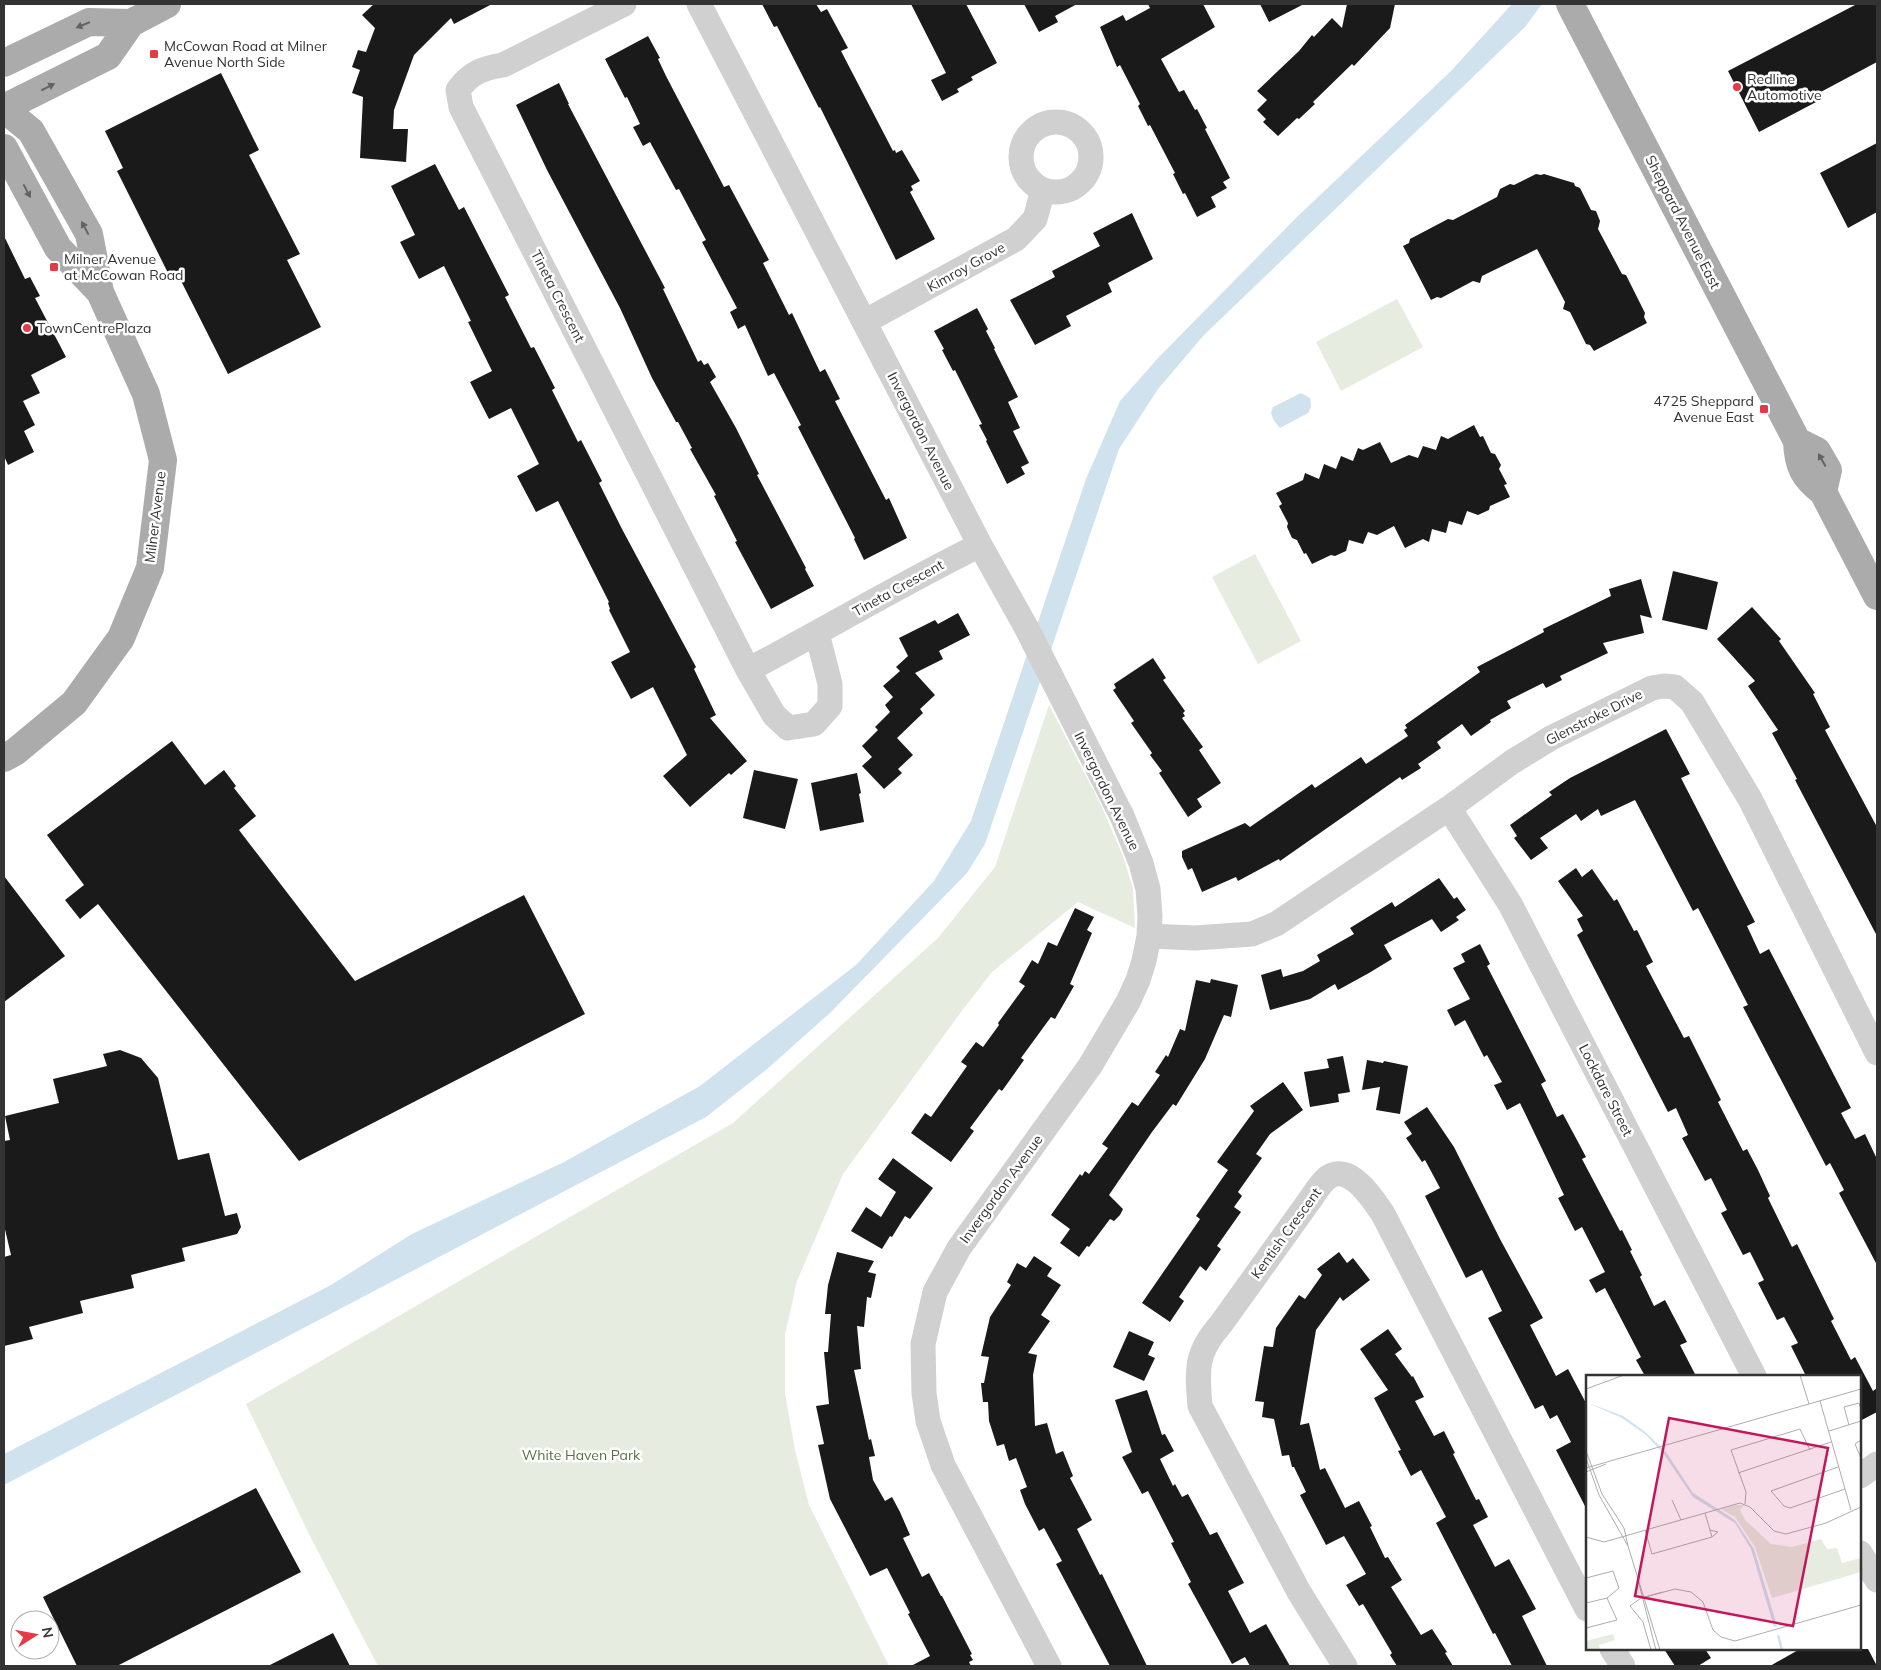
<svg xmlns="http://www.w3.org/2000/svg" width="1881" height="1670" font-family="Mulish,sans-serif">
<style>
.green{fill:#e6ecdf}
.water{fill:#cfe2ee}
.building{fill:#1a1a1a}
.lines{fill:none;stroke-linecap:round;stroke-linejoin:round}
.minor{stroke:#d0d0d0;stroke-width:25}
.major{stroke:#ababab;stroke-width:28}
.oneway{fill:#636363}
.poi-dot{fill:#e63946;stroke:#fff;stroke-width:2}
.labels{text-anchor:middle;stroke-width:5;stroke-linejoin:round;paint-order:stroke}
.poi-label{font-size:14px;fill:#333;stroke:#fff;text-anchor:start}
.street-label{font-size:14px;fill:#333;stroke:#fff}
.park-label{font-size:14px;fill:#56703f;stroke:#fff}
.inset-river{fill:none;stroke:#cfe2ee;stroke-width:2.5}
.inset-road{fill:none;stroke:#adadad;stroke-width:1}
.view{fill:#c2185b;fill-opacity:0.15;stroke:#c2185b;stroke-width:2.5}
.inset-edge{fill:none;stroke:#333;stroke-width:2.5}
</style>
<rect width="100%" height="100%" fill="#fff"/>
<path class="green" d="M1397,299L1423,347L1341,391L1316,342Z
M1255,554L1301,641L1258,664L1212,577Z
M1049,705L1100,803L1123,856L1133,889L1135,928L1078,902L992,972L961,1012L843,1174L797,1281L785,1335V1393L795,1450L809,1505L889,1666H378L312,1540L246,1404L733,1123L938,938L995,867Z"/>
<path class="water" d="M1512,4H1542L1525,27L1204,335L1158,389L1119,449L985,844L967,873L830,1013L766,1070L706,1117L4,1485V1454L331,1285L412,1234L564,1162L700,1086L856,965L934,881L971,821L1086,479L1120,401L1159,357L1297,217L1451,71Z
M1301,393L1310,398L1311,407L1308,413L1280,428L1274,421L1271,413L1273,407Z"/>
<path class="building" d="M374,4H492L454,24L451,18L414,55L394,110L393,129H408L406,162L360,158L363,97L352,93L360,70L352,67L358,50L366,52L375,28L362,15Z
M762,4H816L821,12L827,9L848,48L841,51L893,151L895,150L896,153L902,150L920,181L911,186L913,190L910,192L935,239L896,260L820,107L819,108L777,26L774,27Z
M911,4H966L997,63L971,77L973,80L957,89L959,92L942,101L931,80L946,73Z
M1024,4H1077L1055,16L1058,22L1039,32Z
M1148,4H1203L1215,27L1161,59L1179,92L1184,90L1195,110L1197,109L1207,128L1205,129L1230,178L1223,182L1227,188L1211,197L1216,207L1197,217L1185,193L1183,194L1173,174L1175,173L1150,125L1148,126L1138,106L1140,104L1120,65L1117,67L1100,27L1123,15L1126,21L1150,8Z
M1260,4H1304L1269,22Z
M1347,4H1395L1390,28L1354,66L1352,64L1313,102L1315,104L1299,119L1297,118L1278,136L1263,122L1266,119L1257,110L1267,100L1257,91L1299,51L1312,35L1314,37L1332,18L1342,28Z
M1857,4H1877V62L1817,94L1820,100L1759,132L1728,71Z
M648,36L660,58L658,59L666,76L724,187L729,185L760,243L769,260L763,263L789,315L792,313L820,372L825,369L840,399L835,401L886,500L889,498L907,538L864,560L854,539L855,538L798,427L801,425L774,373L768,376L745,325L738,329L730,312L737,308L702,242L706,240L679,189L676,190L650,142L643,146L633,127L640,124L627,97L625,98L605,59Z
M221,73L259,150L249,155L300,254L287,260L321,327L228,374L177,273L170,277L117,171L123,168L105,131Z
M559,83L569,104H568L665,288L663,289L698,362L701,360L704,365L708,363L716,377L710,382L736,428L759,474L757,475L806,568L805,569L814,586L771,609L735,542L737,541L714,496L716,495L690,449L692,448L678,422H676L652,378L620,308L547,170L516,105Z
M1877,143V212L1848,228L1820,173Z
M435,164L459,210L464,207L509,295L505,297L531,348L534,347L555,388L552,390L578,442L581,440L602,481L599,483L622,529L696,667L694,669L716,715L710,718L747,761L731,775L729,773L690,807L663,776L687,755L653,687L631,699L611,662L630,652L609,610L610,609L608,603L609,602L558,501L536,512L517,476L539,464L511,408L489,419L470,382L492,371L468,322L471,321L444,266L419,279L400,242L415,235L391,186Z
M1536,174L1541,175L1544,174L1574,183L1575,186L1580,188L1591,210L1596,211L1600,221L1598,229L1622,274L1626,275L1645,313L1644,317L1647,323L1594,351L1590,345L1586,344L1570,312L1563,309L1565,302L1537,249L1482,276L1480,283L1473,281L1441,298L1437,297L1431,300L1403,246L1409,243L1410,239L1448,219L1453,220L1497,197L1500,189L1510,184L1514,185Z
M1132,213L1153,259L1108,283L1112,292L1066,316L1071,326L1035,345L1010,300L1055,277L1052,271L1100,246L1093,233Z
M4,236L25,279L30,277L40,296L35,298L66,357L31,375L40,393L23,401L35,425L24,431L34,452L8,465L4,456Z
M977,308L988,329L986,331L995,348L994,349L1018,397L1008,402L1020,428L1013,431L1029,463L1021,467L1025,474L1007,484L986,441L987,440L979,425L982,424L955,370L953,371L942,350L944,349L934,331Z
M1474,425L1480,437L1483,436L1491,453L1495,454L1501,465L1499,469L1507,484L1504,485L1510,497L1490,506L1489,510L1478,515L1467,511L1462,525L1449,521L1446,533L1432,529L1429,542L1423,539L1405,548L1394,526L1377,535L1368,532L1363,544L1349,540L1346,551L1335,556L1331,555L1312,564L1306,553L1304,554L1297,540L1292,538L1287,527L1288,523L1279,506L1282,504L1276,493L1303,480L1305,473L1319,479L1324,464L1336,469L1341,456L1353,461L1358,448L1363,450L1380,442L1391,463L1409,455L1418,458L1423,446L1436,450L1441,436L1448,439Z
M1673,571L1718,582L1707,630L1662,620Z
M1641,579L1652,618L1640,615L1644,633L1603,643L1608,653L1560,676L1562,680L1546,688L1543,683L1507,701L1511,708L1490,720L1491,722L1471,736L1462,724L1437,742L1441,748L1418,764L1421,768L1402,780L1400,777L1280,861L1279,859L1238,881L1236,877L1202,892L1192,868L1188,870L1182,857V851L1245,823L1250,827L1312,784L1315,788L1361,757L1366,764L1408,736L1404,730L1407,728L1405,725L1480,672L1477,667L1544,632L1543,629L1611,596L1609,589Z
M1752,607L1781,639L1779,641L1815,693L1813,694L1830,727L1825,730L1877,827V936L1795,780L1797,779L1772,733L1778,730L1748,686L1755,681L1717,639Z
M958,613L970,635L939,651L943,659L915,673L935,695L920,709L923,713L897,738L913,755L898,769L902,773L884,789L862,766L872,757L862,746L878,730L875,727L890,712L885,705L893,697L883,686L900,671L896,667L908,656L899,638L935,620L938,624Z
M1153,658L1166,678L1163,680L1185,711L1183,713L1185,716L1182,718L1203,747L1199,750L1221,783L1197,799L1202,807L1188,817L1159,773L1162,771L1150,755L1152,753L1131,723L1134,721L1113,690L1116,688L1114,684Z
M1666,729L1690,774L1681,778L1755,922L1747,926L1760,954L1769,949L1851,1108L1841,1113L1855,1139L1865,1134L1877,1159V1265L1839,1193L1844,1190L1830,1163L1826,1166L1743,1007L1748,1005L1711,933L1698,908L1693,911L1635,800L1601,816L1598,809L1581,821L1576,814L1540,838L1548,848L1531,860L1514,838L1517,836L1510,825L1552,795L1549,792L1570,778Z
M172,741L205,785L224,770L236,786L234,788L256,816L239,830L355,981L524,895L585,1014L299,1161L98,904L80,919L65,900L84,885L47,835Z
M754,770L798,779L785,829L743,818Z
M857,773L861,793L859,794L864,822L820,831L811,783Z
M1576,868L1582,877L1592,869L1614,901L1617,899L1634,931L1637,930L1653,962L1646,966L1684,1038L1689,1036L1721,1100L1718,1102L1743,1151L1747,1149L1758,1170L1770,1196L1768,1198L1792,1247L1797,1244L1834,1319L1831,1321L1851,1360L1855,1357L1873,1391L1877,1388V1412L1860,1421V1376H1806L1791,1346L1798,1343L1784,1317L1777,1320L1758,1283L1764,1280L1750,1252L1743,1255L1721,1213L1727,1210L1711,1178L1705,1181L1682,1138L1688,1135L1676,1108L1668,1112L1577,935L1583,931L1577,919L1583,916L1558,881Z
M4,876L65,956L4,1002Z
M1439,878L1454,899L1457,897L1466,910L1456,917L1459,920L1441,932L1432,919L1384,945L1392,959L1369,973L1338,990L1335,984L1310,999L1270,1010L1261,975L1281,969L1283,977L1303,971L1320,961L1317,955L1354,934L1350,928L1392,902L1395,907Z
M1075,908L1094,917L1087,930L1092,933L1070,984L1074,986L1055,1019L1051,1017L1021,1058L1024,1060L1002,1091L999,1089L970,1128L974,1131L951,1162L911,1133L925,1113L931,1117L967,1066L961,1062L976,1042L983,1047L999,1025L998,1023L1025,986L1019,982L1032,960L1038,964L1048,942L1057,946Z
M1480,944L1490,964L1487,966L1546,1081L1541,1084L1557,1117L1563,1114L1577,1140L1586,1157L1582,1159L1620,1231L1622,1230L1632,1250L1630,1251L1642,1275L1640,1277L1654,1306L1665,1300L1687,1342L1680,1345L1696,1376H1645L1636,1360L1641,1357L1605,1288L1596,1293L1589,1280L1605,1272L1582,1227L1575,1231L1558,1198L1564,1195L1520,1103L1507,1110L1494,1085L1502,1082L1487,1055L1484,1057L1465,1020L1455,1026L1447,1010L1470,999L1453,968L1465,962L1461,954Z
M1211,979L1238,985L1231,1017L1224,1015L1205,1059L1176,1106L1173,1104L1152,1132L1109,1195L1123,1209L1120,1215L1114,1221L1110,1219L1089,1247L1087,1246L1079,1257L1060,1243L1070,1229L1051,1215L1080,1174L1082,1176L1085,1171L1089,1174L1108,1148L1102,1144L1132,1102L1138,1106L1160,1075L1155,1072L1166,1055L1168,1057L1180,1029L1185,1031L1196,980L1210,983Z
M120,1050L141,1058L158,1078L178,1160L209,1153L225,1216L237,1213L241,1227L237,1234L182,1248L185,1261L131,1275L134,1288L80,1301L83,1313L29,1327L33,1339L4,1346V1257L11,1255L4,1225V1141L10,1140L5,1116L59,1103L53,1079L107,1066L103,1054Z
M1343,1056L1350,1092L1338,1094L1339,1102L1310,1107L1304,1072L1329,1068L1327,1059Z
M1367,1060L1383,1063L1384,1061L1408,1066L1400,1114L1376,1110L1380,1087L1362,1090Z
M1283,1082L1303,1110L1270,1134L1256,1154L1262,1158L1238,1192L1242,1196L1234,1207L1241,1212L1217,1246L1221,1249L1206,1271L1200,1266L1179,1297L1184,1301L1170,1322L1142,1303L1200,1219L1196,1216L1228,1170L1217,1162L1254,1111L1250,1106Z
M1427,1107L1454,1147L1500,1239L1543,1318L1530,1325L1556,1376L1568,1369L1587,1405V1510L1556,1450L1571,1442L1557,1415L1550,1419L1543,1405L1535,1409L1488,1318L1502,1311L1482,1270L1466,1278L1425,1196L1440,1188L1425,1160L1422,1162L1406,1138L1412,1134L1404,1122Z
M893,1158L933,1188L910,1219L905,1216L892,1237L890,1236L882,1249L851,1231L866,1207L881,1217L896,1192L878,1179Z
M837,1252L874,1261L868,1272L876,1274L871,1298L867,1297L864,1327L857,1326L861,1369L854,1370L869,1440L871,1439L875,1456L869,1457L873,1480L885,1501L892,1497L900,1512L910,1535L903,1538L922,1577L929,1573L941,1596H942L972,1654L970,1655L973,1660L969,1662L971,1666H911L930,1656L908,1614L910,1613L887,1568L870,1576L830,1499L818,1445L824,1444L816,1406L829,1404L824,1352H828L831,1314H825L828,1285Z
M1339,1252L1347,1263L1353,1258L1370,1280L1343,1301L1340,1297L1316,1330L1300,1425L1309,1423L1320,1470L1325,1468L1345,1508L1359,1501L1372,1526L1370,1527L1385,1558L1388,1557L1402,1580L1391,1587L1421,1635L1432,1629L1447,1652L1445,1653L1453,1666H1397L1390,1655L1392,1653L1363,1604L1359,1606L1346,1585L1366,1574L1344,1536L1326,1545L1300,1495L1306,1492L1294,1467H1292L1289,1455L1282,1456L1274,1419L1262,1417L1264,1402L1255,1401L1264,1346L1273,1347L1276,1328L1299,1295L1305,1299L1322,1275L1317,1269Z
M1034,1256L1052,1268L1047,1276L1061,1285L1041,1315L1050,1321L1028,1353L1037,1355L1033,1375L1035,1426L1047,1423L1056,1454L1063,1451L1073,1476L1070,1478L1092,1520L1077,1529L1100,1575L1102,1574L1147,1666H1110L1056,1564L1062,1561L1044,1528L1039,1531L1025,1504L1020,1490L1027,1487L1016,1458L1009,1461L1004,1444L997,1446L989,1421L988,1402H983L981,1383H984L989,1357L981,1356L990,1317L1011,1285L1007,1282L1017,1263L1026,1268Z
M1388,1329L1402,1349L1395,1354L1412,1377L1413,1376L1424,1397L1415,1401L1434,1436L1444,1431L1455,1453L1453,1454L1476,1500L1479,1499L1488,1517L1473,1525L1495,1567L1509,1559L1536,1609L1522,1616L1547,1666H1512L1495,1633L1493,1634L1436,1523L1446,1517L1421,1470L1411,1476L1398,1451L1401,1450L1374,1398L1388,1390L1360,1349Z
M1129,1331L1154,1342L1148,1355L1155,1358L1144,1381L1113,1367Z
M1147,1390L1162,1435L1165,1434L1174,1451L1160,1459L1173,1486L1175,1484L1182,1497L1188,1494L1210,1535L1217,1532L1244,1583L1228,1591L1250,1633L1266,1624L1290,1666H1250L1245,1657L1232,1664L1188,1584L1191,1582L1171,1543L1174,1542L1148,1491L1142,1494L1122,1457L1132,1452L1115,1400Z
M256,1488L301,1572L117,1666H77L43,1597Z
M333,1633L350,1666H268Z
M1664,1649H1705L1711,1658L1698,1666H1675Z
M1800,1649H1868L1877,1666H1770Z"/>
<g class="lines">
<path class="minor" d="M624,4L503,65C483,68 470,73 458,90L461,107L748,670C826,629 901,584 980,545
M699,4L980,545L1026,627L1122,816L1141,863L1148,889L1150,916L1149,936L1144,961L1138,980L1128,1002L1090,1066L959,1248L935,1292L923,1344L924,1393L928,1421L943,1465L1049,1666
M1021 157a35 35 0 1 1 70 0a35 35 0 1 1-70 0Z
M864,322L1016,239L1035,219L1043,190
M748,670L774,715L788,728L814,724L830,706V684L817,633
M1449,808L1510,904L1754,1376
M1149,936L1195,938L1252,934L1276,924L1449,808L1512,762L1551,738L1652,688L1664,686L1675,687L1692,702L1750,799L1877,1053
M1860,1476L1877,1464
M1860,1553L1877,1580
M1612,1649L1623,1666
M1345,1666L1299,1592L1200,1406C1197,1370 1195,1353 1221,1324L1312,1197C1316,1191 1321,1183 1327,1178C1349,1161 1373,1199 1383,1214L1587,1609"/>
<path class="major" d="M1570,4L1797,441C1798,466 1803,477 1823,492L1877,596
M4,63L89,22L131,23
M4,108L108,56L131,23L167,4
M4,109L31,131L89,234L100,292L146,394L163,460L150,568L121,638L74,703L15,752L4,758
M4,148L58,248L100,292
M1797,441L1817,451L1828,470L1823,492"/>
</g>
<defs><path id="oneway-solid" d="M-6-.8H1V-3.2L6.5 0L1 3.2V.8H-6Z" transform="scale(1.25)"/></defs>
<g class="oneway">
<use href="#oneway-solid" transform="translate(83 25) rotate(158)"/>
<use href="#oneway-solid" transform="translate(48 87) rotate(-27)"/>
<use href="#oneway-solid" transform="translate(27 191) rotate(62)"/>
<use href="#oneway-solid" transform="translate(85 228) rotate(-118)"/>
<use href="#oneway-solid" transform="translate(1822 460) rotate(-119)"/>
</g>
<g class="poi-dot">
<rect x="149" y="49" width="10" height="10" rx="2.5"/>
<circle cx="1737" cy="87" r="5"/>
<rect x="49" y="262" width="10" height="10" rx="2.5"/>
<circle cx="27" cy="328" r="5"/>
<rect x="1759" y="404" width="10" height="10" rx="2.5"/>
</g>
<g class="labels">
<g class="poi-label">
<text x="164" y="51">McCowan Road at Milner<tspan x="164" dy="16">Avenue North Side</tspan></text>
<text x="1747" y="84">Redline<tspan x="1747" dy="16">Automotive</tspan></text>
<text x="64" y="264">Milner Avenue<tspan x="64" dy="16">at McCowan Road</tspan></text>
<text x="37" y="333">TownCentrePlaza</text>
<text x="1754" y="406" text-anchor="end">4725 Sheppard<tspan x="1754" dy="16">Avenue East</tspan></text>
</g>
<g class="street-label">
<text transform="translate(1683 222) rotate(63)" y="5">Sheppard Avenue East</text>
<text transform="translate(966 267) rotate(-29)" y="5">Kimroy Grove</text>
<text transform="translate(558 296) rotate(63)" y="5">Tineta Crescent</text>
<text transform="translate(921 431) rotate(63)" y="5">Invergordon Avenue</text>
<text transform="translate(155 517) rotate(-83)" y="5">Milner Avenue</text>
<text transform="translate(898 588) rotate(-29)" y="5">Tineta Crescent</text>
<text transform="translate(1594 717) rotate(-27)" y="5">Glenstroke Drive</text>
<text transform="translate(1107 791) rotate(64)" y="5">Invergordon Avenue</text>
<text transform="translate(1606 1090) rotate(63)" y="5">Lockdare Street</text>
<text transform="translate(1001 1189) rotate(-54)" y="5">Invergordon Avenue</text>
<text transform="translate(1286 1233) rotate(-54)" y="5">Kentish Crescent</text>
</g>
<g class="park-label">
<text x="581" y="1460">White Haven Park</text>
</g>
</g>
<g transform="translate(1586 1375)">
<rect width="275" height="275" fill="#fff"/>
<path d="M151,130H158L154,135L159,145L185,169L206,172L235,164L241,174L251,173L256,188L275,183V197L186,223L169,172L149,142L135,134ZM27,259L29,265L13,270L14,275H0V266Z" fill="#e6ecdf"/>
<path d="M0,27L37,41L58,56L80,77L107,118L149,145L168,174L191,251L188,252L165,174L149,148L107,122L77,78L60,60L36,43Z" fill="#cfe2ee"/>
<path class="inset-river" d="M192,260L196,275"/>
<path class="inset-road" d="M214,0L223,29M0,14L38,0M234,26L265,135M263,50L258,32L273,28L275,34M243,56L275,46M275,65L269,69L275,83M0,76L16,119L38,153L42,171M0,83L13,120L42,171L74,275M252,92L185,116L198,131L204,133L259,114M0,93L275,14M0,97L20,89M152,98L245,67M86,125L95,145M159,129L160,117L145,75L214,54L224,75M59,155L66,179L126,162L119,138M124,155L132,157L126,162M0,162L18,167L154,128L164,132L188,156L200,159L240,148L275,132M0,203L27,196L33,213L21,223L0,228M53,209L70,275M59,222L89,214L105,217L117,227L127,255L135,262L149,266L275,230M59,222L77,217M55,223L44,231L57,247L65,275M0,253L31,245L21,223"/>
<path class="view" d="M83,43L242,73L207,251L49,221Z"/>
<rect width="275" height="275" class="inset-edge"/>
</g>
<rect width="1881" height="1670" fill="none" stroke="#333333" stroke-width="10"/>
<g transform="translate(35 1635) rotate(79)"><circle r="24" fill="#ffffff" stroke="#adadad"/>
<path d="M0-4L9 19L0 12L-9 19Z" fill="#e63946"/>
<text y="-8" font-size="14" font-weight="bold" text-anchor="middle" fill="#333333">N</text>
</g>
</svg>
